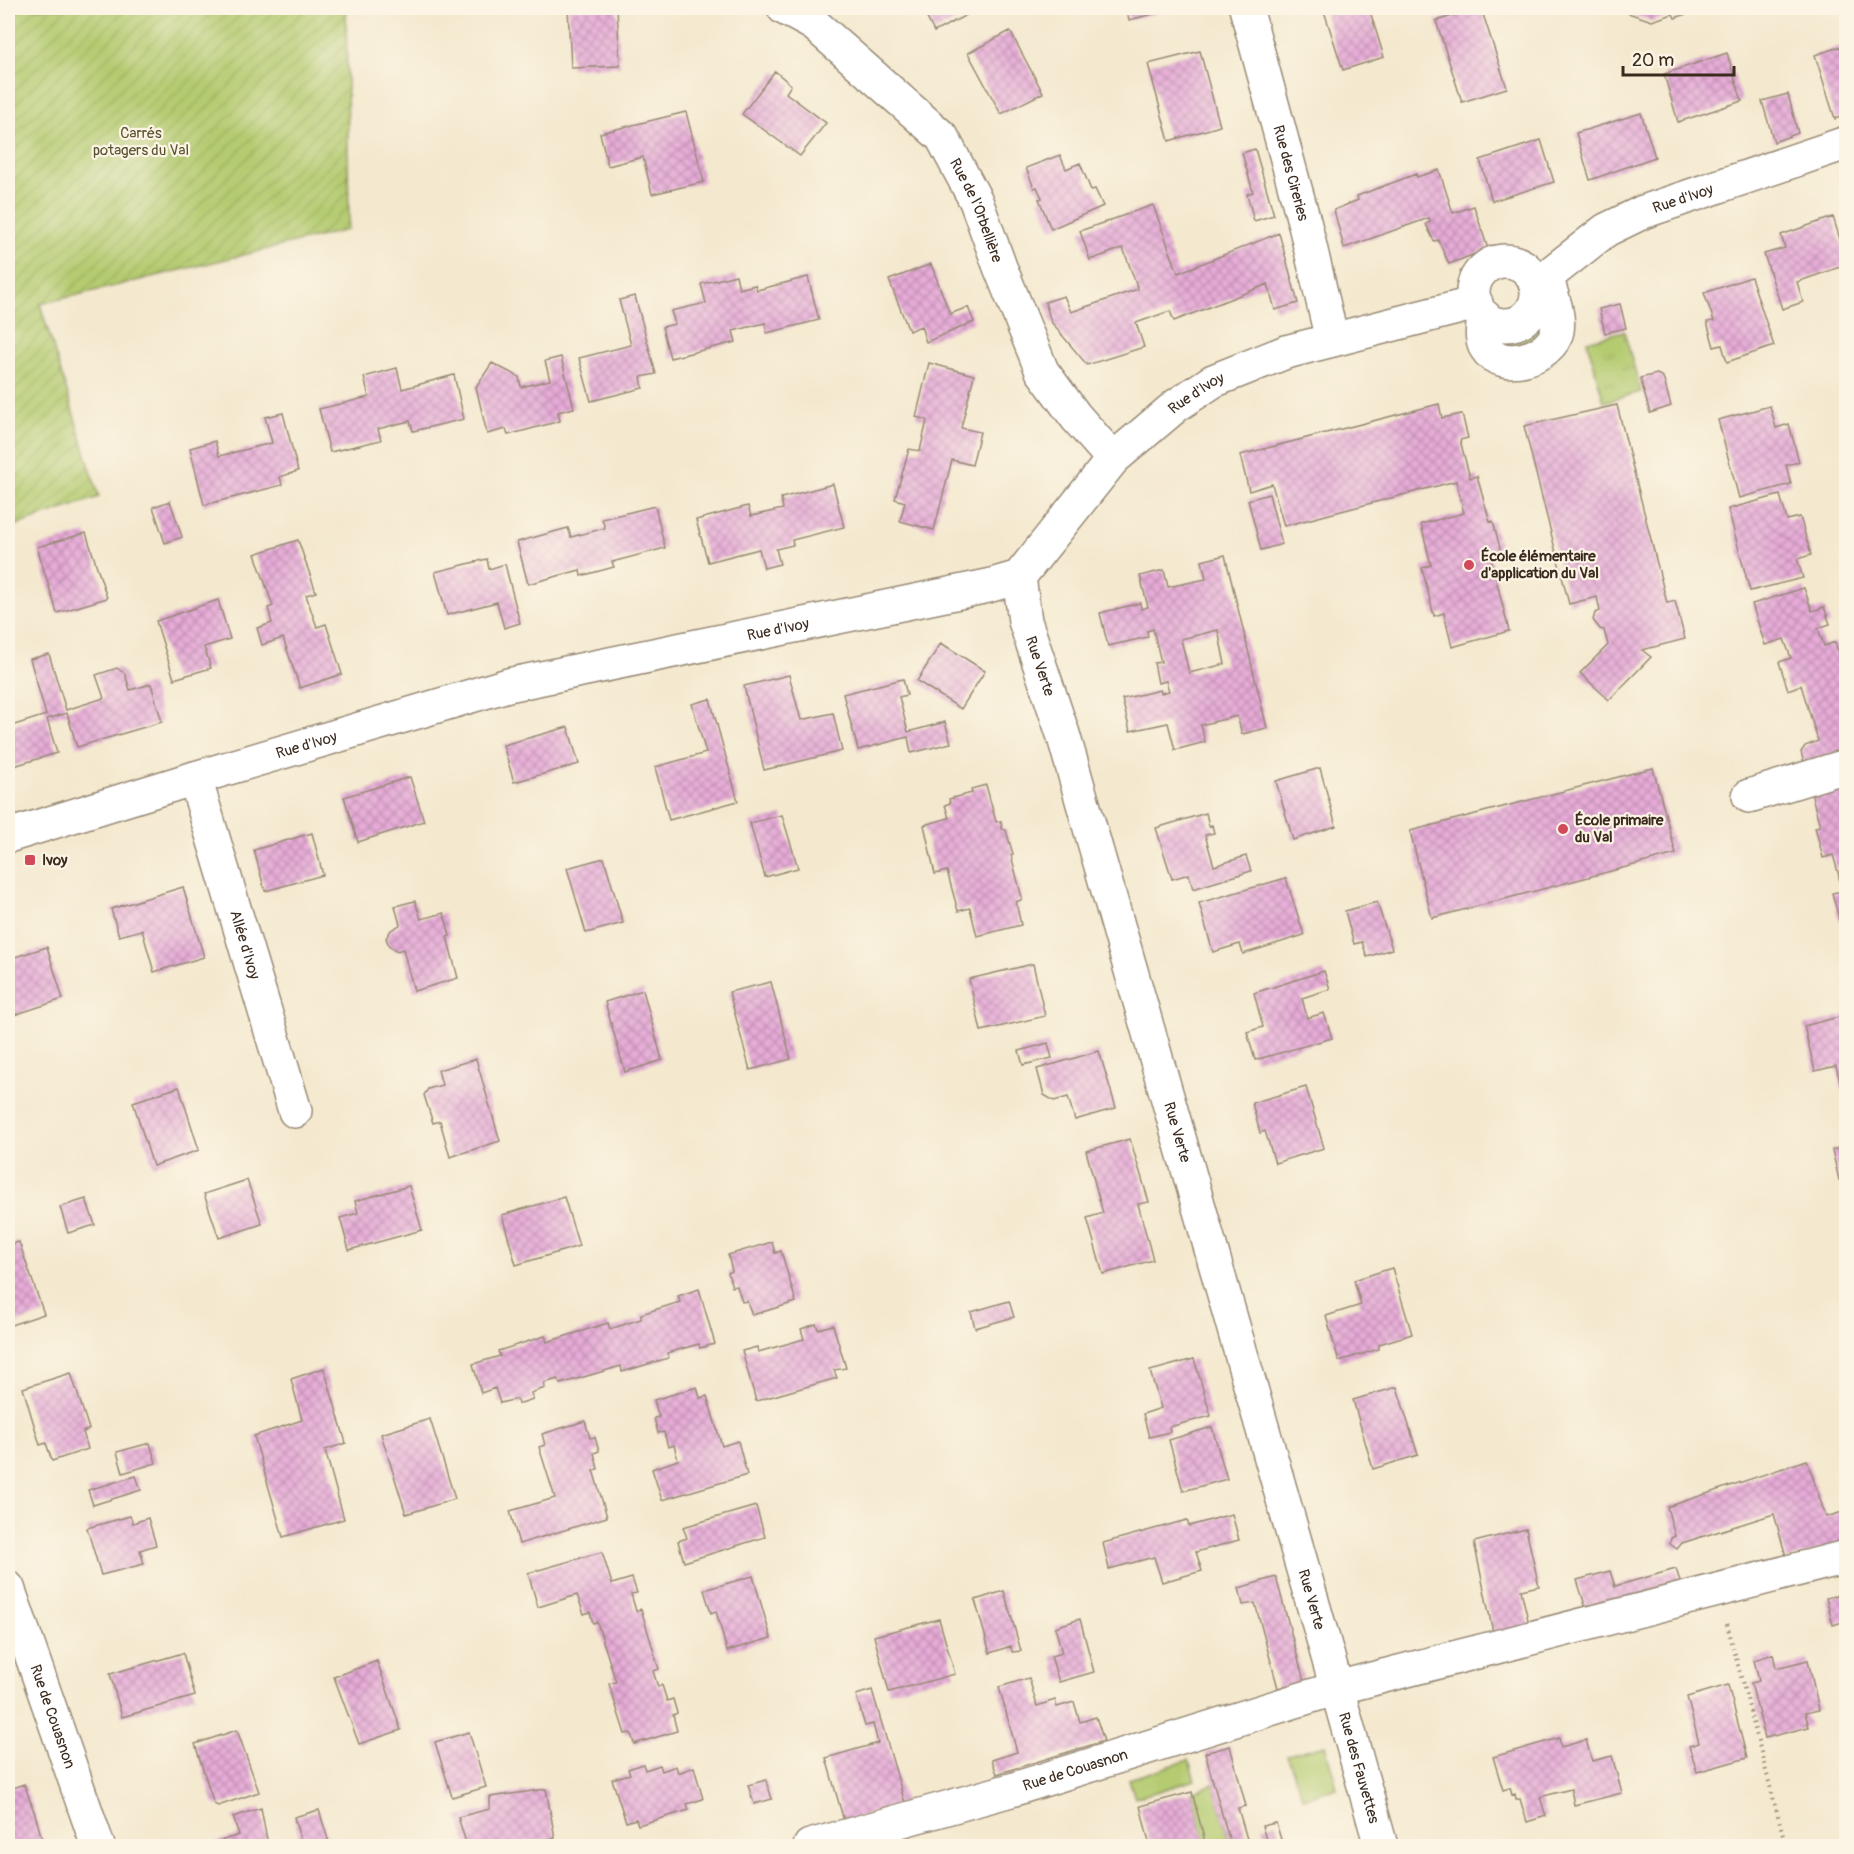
<svg xmlns="http://www.w3.org/2000/svg" width="1854" height="1854" font-family="Pangolin,sans-serif">
<style>
.grass{fill:#b4cb70;stroke:#787a47;stroke-width:1.5}
.park{fill:url(#park-tufts);stroke:#787a47;stroke-width:1.5}
.garden{fill:url(#garden-furrows);stroke:#787a47;stroke-width:1.5}
.building{fill:url(#building-cross-hatch);fill-rule:evenodd}
.lines{fill:none;stroke-linecap:round;stroke-linejoin:round}
.minor-casing{stroke:#988a76;stroke-width:36}
.path{stroke:#988a76;stroke-width:4;stroke-dasharray:1.5 4.5;stroke-linecap:butt}
.minor{stroke:#fff;stroke-width:33}
.poi-dot{fill:#d1495b;stroke:#fcf5e5;stroke-width:2}
.labels{text-anchor:middle;stroke-width:4.5;stroke-linejoin:round;paint-order:stroke}
.park-label{font-size:15px;fill:#595232;stroke:#fcf5e5}
.street-label{font-size:15px;fill:#3b2a1e;stroke:#fcf5e5}
.poi-label{font-size:15px;font-weight:bold;fill:#3b2a1e;stroke:#fcf5e5;text-anchor:start}
</style>
<defs>
<pattern id="park-tufts" width="24" height="20" patternUnits="userSpaceOnUse" patternTransform="scale(1.5)"><rect width="24" height="20" fill="#b4cb70"/><path d="M3 7l-1-3M5 7V3M7 7l1-3M15 17l-1-3M17 17v-4M19 17l1-3" fill="none" stroke="#9cae61"/></pattern>
<pattern id="garden-furrows" width="10" height="10" patternUnits="userSpaceOnUse" patternTransform="scale(1.5)"><rect width="10" height="10" fill="#b4cb70"/><path d="M-1 1l2-2M0 10L10 0M9 11l2-2" fill="none" stroke="#9cae61"/></pattern>
<pattern id="building-cross-hatch" width="8" height="8" patternUnits="userSpaceOnUse" patternTransform="scale(1.5)"><rect width="8" height="8" fill="#e7acd8"/><path d="M0 0l8 8M0 8l8-8" fill="none" stroke="#bc8caf"/></pattern>
</defs>
<rect width="100%" height="100%" fill="#fcf5e5"/>
<filter id="ink" filterUnits="userSpaceOnUse"><feTurbulence type="fractalNoise" baseFrequency=".0167" numOctaves="2"/><feDisplacementMap in="SourceGraphic" scale="12" xChannelSelector="R" yChannelSelector="G"/><feConvolveMatrix kernelMatrix="1 2 1 2 8 2 1 2 1" color-interpolation-filters="sRGB"/></filter>
<filter id="wash" filterUnits="userSpaceOnUse"><feTurbulence type="fractalNoise" baseFrequency=".008" numOctaves="4" result="noise"/><feDisplacementMap in="SourceGraphic" scale="24" xChannelSelector="R" yChannelSelector="G"/><feGaussianBlur stdDeviation="1.35" result="paint"/><feColorMatrix in="noise" values="0 0 0 0 0 0 0 0 0 0 0 0 0 0 0 0 0 1.4 0 .05"/><feComposite in="paint" operator="in"/></filter>
<g filter="url(#wash)">
<rect width="100%" height="100%" fill="#f4e9cf"/>
<path class="grass" d="M1325,1745L1337,1788L1303,1798L1287,1755Z
M1189,1760L1195,1780L1135,1798L1129,1779Z
M1214,1784L1231,1846H1206L1192,1792Z"/>
<path class="park" d="M1624,331L1641,392L1604,402L1587,341Z"/>
<path class="garden" d="M8,8H346L349,219L347,230L40,304L99,497L8,528Z
M1545,316L1546,331L1514,351L1491,334C1511,332 1527,326 1545,316Z"/>
<g id="blocks">
<path class="building" d="M568,8H617L620,66L571,68Z
M922,8H975L976,10L934,32Z
M1126,8H1177L1129,20Z
M1323,8H1369L1384,57L1343,70Z
M1477,8H1481L1507,88L1462,102L1436,21Z
M1629,8H1704L1675,18L1673,14L1652,21L1628,13Z
M1010,31L1043,93L1001,114L968,53Z
M1842,46L1846,62V115L1835,119L1815,55Z
M1200,51L1220,126L1169,141L1148,64Z
M1727,53L1742,101L1678,122L1664,74Z
M775,71L791,85L786,93L826,123L800,156L742,114Z
M1788,94L1798,133L1774,142L1762,101Z
M686,112L704,182L652,194L643,157L608,166L600,133Z
M1641,113L1655,157L1590,180L1576,133Z
M1541,140L1554,182L1492,201L1480,160Z
M1255,149L1274,215L1254,221L1247,194L1253,192L1242,153Z
M1060,155L1066,169L1080,163L1091,190L1095,189L1103,206L1051,229L1039,199L1042,198L1037,187L1034,188L1026,168Z
M1439,170L1453,213L1474,206L1488,249L1449,264L1438,240L1434,241L1426,224L1430,222L1429,218L1344,248L1334,210L1358,200L1357,196L1416,174L1417,177Z
M1153,205L1178,273L1279,233L1298,303L1275,310L1268,284L1174,321L1170,311L1136,323L1144,347L1087,365L1051,322L1045,302L1064,296L1071,312L1138,289L1123,248L1090,260L1080,231Z
M1833,217L1846,258V265L1797,282L1803,302L1782,309L1764,254L1785,248L1781,235Z
M931,264L950,314L968,307L974,322L926,342L921,326L909,331L889,280Z
M736,275L739,289L755,285L757,290L808,277L819,320L767,333L765,323L733,331L736,342L670,358L662,327L675,324L671,311L706,303L701,284Z
M1751,277L1774,346L1727,362L1722,345L1714,347L1707,322L1714,321L1704,293Z
M635,296L656,374L641,377L643,388L591,401L579,358L631,345L619,300Z
M1620,304L1626,328L1605,333L1599,309Z
M561,357L574,408L558,412L560,421L508,435L506,429L487,434L476,387L492,363L519,377L521,387L550,380L545,361Z
M929,363L974,375L961,428L980,432L972,465L952,460L934,530L900,521L905,502L895,499L909,449L920,451L927,420L916,417Z
M397,368L402,389L454,375L464,419L413,431L410,421L393,425L378,429L381,440L330,452L319,409L369,397L364,377Z
M1657,374L1663,377L1671,406L1650,413L1640,378Z
M1439,404L1442,418L1462,414L1468,438L1460,440L1470,478L1477,476L1490,522L1493,521L1501,552L1490,555L1509,631L1452,647L1444,613L1434,616L1422,568L1431,565L1421,524L1464,513L1456,481L1284,526L1272,484L1249,491L1240,455Z
M1617,405L1667,603L1675,601L1685,639L1642,650L1651,657L1609,700L1580,673L1608,645L1604,630L1600,629L1593,620L1595,613L1600,611L1597,597L1569,604L1524,426Z
M1770,406L1776,428L1789,424L1799,462L1786,465L1791,484L1739,498L1718,420Z
M283,413L298,471L280,477L282,485L204,505L190,448L215,441L219,456L272,443L265,417Z
M833,484L844,527L792,540L793,545L776,549L780,564L764,568L759,549L708,562L696,520L748,506L751,516L783,509L781,498Z
M1269,494L1282,544L1261,550L1248,500Z
M1780,495L1787,520L1800,517L1811,555L1797,559L1803,578L1750,591L1728,509Z
M170,501L182,537L165,543L153,507Z
M655,506L665,548L612,562L614,567L581,576L580,570L528,584L517,542L568,528L571,537L605,528L602,519Z
M86,533L107,598L57,613L37,547Z
M298,540L316,592L306,595L311,610L317,627L326,624L342,674L300,688L283,638L262,645L257,628L272,623L268,608L273,606L255,554Z
M1225,555L1267,728L1242,734L1237,716L1201,725L1205,742L1175,750L1168,723L1130,731L1122,699L1160,690L1161,693L1169,691L1166,681L1158,683L1154,663L1161,662L1153,629L1147,631L1148,637L1108,646L1100,613L1140,603L1141,609L1148,607L1140,576L1164,570L1168,587L1206,579L1202,561ZM1218,630L1225,664L1189,673L1181,639Z
M487,559L489,569L505,564L520,623L504,628L497,602L447,615L435,572Z
M1804,588L1812,611L1824,607L1830,624L1818,628L1824,646L1835,642L1846,676V749L1804,763L1801,752L1805,746L1818,741L1801,685L1788,690L1779,662L1791,658L1784,639L1765,645L1752,604Z
M218,600L230,639L204,647L211,668L174,679L156,621Z
M941,643L985,671L961,709L917,681Z
M49,654L66,710L104,698L96,675L117,668L125,674L130,690L151,684L162,722L77,747L67,713L47,719L57,753L14,766L8,742V727L46,715L30,659Z
M789,675L801,720L833,713L842,751L764,770L744,686Z
M903,679L907,695L899,697L908,732L945,722L951,743L911,753L908,737L858,750L843,694Z
M710,699L738,801L669,820L655,767L706,753L692,704Z
M568,727L579,764L514,782L503,745Z
M1320,768L1336,826L1293,840L1276,781Z
M1653,768L1676,854L1432,918L1410,831Z
M410,777L424,821L358,842L344,797Z
M1846,780V927L1844,920L1840,922L1832,893L1842,891L1838,872L1833,855L1823,858L1815,827L1820,826L1810,789Z
M986,785L996,822L1001,821L1002,829L1006,830L1013,854L1011,855L1022,898L1021,900L1016,902L1021,925L977,936L970,908L958,911L947,871L935,874L924,825L949,818L945,805L950,803L949,799L972,793L971,789Z
M1206,813L1209,826L1212,825L1214,833L1205,835L1214,866L1246,856L1251,871L1193,889L1189,874L1172,879L1156,828Z
M782,815L798,868L765,877L750,823Z
M312,833L323,875L265,891L254,850Z
M604,858L623,923L586,933L567,868Z
M1286,878L1304,935L1243,954L1240,944L1213,952L1199,903Z
M183,887L204,957L154,972L142,930L119,936L111,909Z
M415,901L421,919L444,913L450,936L447,937L458,978L414,991L403,949L397,951L389,946L386,938L391,930L400,925L395,906Z
M1377,902L1392,949L1367,957L1362,942L1354,944L1345,911Z
M47,947L63,999L8,1017V959Z
M1033,964L1045,1016L981,1031L969,979Z
M1324,971L1330,989L1302,998L1307,1018L1324,1013L1332,1038L1255,1060L1247,1032L1263,1027L1254,993Z
M771,982L791,1059L750,1070L729,992Z
M643,990L662,1060L625,1072L605,1002Z
M1846,1015V1088L1842,1089L1836,1066L1815,1071L1804,1026Z
M1048,1043L1052,1058L1023,1065L1019,1051Z
M1099,1051L1116,1108L1075,1120L1068,1097L1054,1101L1044,1095L1037,1069Z
M476,1059L500,1141L450,1157L440,1121L433,1123L424,1095L428,1089L442,1085L438,1070Z
M179,1087L199,1150L153,1166L133,1102Z
M1306,1087L1324,1148L1275,1163L1265,1131L1260,1133L1252,1103Z
M1130,1139L1149,1202L1138,1204L1153,1260L1103,1274L1087,1218L1103,1213L1086,1151Z
M1846,1146V1178L1839,1180L1832,1150Z
M247,1180L262,1224L219,1238L204,1194Z
M409,1186L422,1230L349,1250L340,1218L358,1213L355,1201Z
M564,1197L579,1246L516,1265L502,1215Z
M86,1199L95,1225L68,1233L60,1207Z
M19,1242L44,1314L8,1326V1245Z
M772,1242L775,1253L781,1251L796,1302L752,1315L747,1301L742,1302L737,1286L732,1287L728,1273L732,1271L728,1255Z
M1392,1268L1412,1334L1379,1344V1349L1339,1361L1326,1316L1361,1305L1354,1280Z
M699,1289L715,1344L700,1348L699,1344L667,1353L668,1358L622,1372L621,1366L560,1384L558,1379L544,1383L545,1388L531,1393L533,1399L518,1404L517,1399L500,1403L495,1388L481,1393L473,1364L500,1356L498,1351L545,1336L547,1342L608,1323L610,1329L641,1319V1314L680,1302L678,1296Z
M1009,1301L1014,1317L975,1328L971,1312Z
M816,1324L818,1329L833,1325L846,1368L834,1370L837,1378L756,1401L742,1351L757,1347L758,1352L804,1339L801,1329Z
M1194,1359L1211,1416L1169,1427L1170,1432L1149,1437L1143,1414L1161,1408L1150,1371Z
M324,1368L346,1443L325,1450L344,1519L283,1537L254,1436L302,1420L291,1379Z
M71,1373L89,1429L83,1432L88,1449L52,1461L46,1443L40,1445L23,1388Z
M697,1387L700,1398L707,1396L722,1446L738,1441L747,1475L662,1500L652,1469L678,1460L674,1445L668,1447L664,1432L658,1433L654,1418L659,1417L654,1400Z
M1397,1387L1418,1455L1373,1469L1353,1400Z
M430,1419L455,1499L406,1514L381,1434Z
M585,1421L590,1438L595,1437L599,1451L594,1453L598,1469L593,1470L607,1517L519,1544L510,1511L555,1498L539,1447L545,1445L542,1434Z
M1212,1427L1227,1479L1183,1491L1169,1440Z
M150,1443L156,1463L123,1473L117,1452Z
M1807,1460L1826,1517L1846,1511L1843,1505L1846,1504V1542L1787,1560L1774,1514L1682,1543L1677,1549L1670,1544L1671,1538L1675,1536L1667,1507Z
M136,1476L141,1490L93,1505L88,1490Z
M756,1506L765,1537L684,1562L678,1541L687,1538L683,1527Z
M1232,1514L1239,1540L1196,1552L1202,1571L1162,1582L1154,1557L1109,1569L1103,1543L1187,1520L1189,1526Z
M130,1516L133,1523L148,1518L156,1545L140,1550L144,1564L101,1575L87,1528Z
M1526,1529L1539,1586L1521,1590L1530,1628L1494,1637L1474,1542Z
M602,1552L612,1584L632,1578L637,1593L631,1594L636,1611L641,1609L659,1669L653,1671L658,1687L662,1685L667,1701L673,1699L677,1713L673,1715L677,1731L634,1744L631,1733L625,1734L609,1684L616,1682L597,1622L593,1623L590,1612L584,1614L577,1595L538,1607L528,1573Z
M1676,1569L1683,1590L1588,1615L1577,1580L1610,1571L1615,1586Z
M753,1576L771,1638L727,1651L716,1611L711,1613L704,1590Z
M1276,1577L1304,1681L1278,1688L1255,1603L1243,1605L1239,1588Z
M1004,1591L1021,1651L1012,1652L1011,1646L990,1653L975,1600Z
M1846,1593V1621L1833,1625L1826,1598Z
M939,1619L955,1674L889,1692L874,1636Z
M1080,1619L1094,1672L1059,1682L1051,1656L1062,1653L1055,1627Z
M183,1653L195,1696L122,1717L110,1674Z
M1773,1654L1776,1668L1808,1660L1819,1710L1805,1713L1809,1727L1765,1738L1751,1683L1759,1681L1754,1660Z
M377,1661L401,1730L359,1744L334,1677Z
M1029,1678L1037,1706L1055,1700L1057,1707L1074,1702L1080,1722L1096,1717L1104,1741L997,1774L992,1760L1017,1752L999,1687Z
M1728,1685L1747,1758L1697,1772L1689,1746L1699,1743L1687,1697Z
M872,1690L905,1803L844,1821L826,1758L878,1743L873,1724L865,1726L856,1695Z
M237,1730L259,1792L218,1806L214,1804L195,1744Z
M469,1732L486,1787L452,1797L435,1742Z
M1559,1738L1561,1747L1586,1740L1592,1761L1612,1756L1622,1793L1574,1805L1571,1789L1540,1797L1546,1816L1527,1822L1520,1799H1516L1515,1794L1512,1795L1510,1788L1503,1790L1493,1757Z
M1230,1746L1246,1806L1238,1808L1249,1846H1231L1205,1753Z
M643,1764L645,1770L660,1765L662,1771L676,1766L678,1773L694,1767L703,1799L687,1804L689,1810L659,1819L638,1825L636,1819L626,1822L612,1779L630,1774L628,1769Z
M766,1780L772,1799L754,1804L748,1785Z
M24,1784L35,1814L44,1846H8V1790Z
M546,1789L555,1838L508,1846H467L458,1817L490,1809V1797Z
M1192,1792L1206,1846H1150L1140,1806Z
M261,1808L268,1845L204,1846L239,1835L233,1817Z
M319,1810L330,1846H302L294,1817Z
M1276,1823L1283,1846H1268L1262,1826Z"/>
</g>
</g>
<g filter="url(#ink)">
<use href="#blocks" fill-opacity="0" stroke="#988a76" stroke-width="1.5"/>
<g class="lines">
<g class="minor-casing">
<g id="minor">
<path id="s1" d="M784,8L814,24L942,137L976,201L1000,267L1042,371L1076,417L1113,459"/>
<path id="s2" d="M1246,8L1305,225L1332,340"/>
<circle cx="1505" cy="293" r="32"/>
<path id="s3" d="M1535,283L1546,277L1606,230L1643,212L1846,143"/>
<path d="M1484,316C1483,326 1480,339 1486,348C1501,373 1552,358 1557,331C1560,314 1551,293 1546,277"/>
<path id="s4" d="M1019,577L1025,621L1063,734L1321,1632L1381,1846"/>
<path id="s5" d="M195,778L295,1111"/>
<path d="M1749,796L1846,766"/>
<path id="s6" d="M8,836L195,778L508,685L988,586L1019,577L1113,459L1177,405L1213,381L1286,352L1476,303"/>
<path id="s7" d="M8,1588L98,1846"/>
<path id="s8" d="M810,1846L1011,1790L1337,1688L1846,1557"/>
</g>
</g>
<path class="path" d="M1727,1624L1786,1846"/>
<use href="#minor" class="minor"/>
</g>
</g>
<g class="poi-dot">
<circle cx="1469" cy="565" r="6"/>
<circle cx="1563" cy="829" r="6"/>
<rect x="24" y="854" width="12" height="12" rx="3"/>
</g>
<g class="labels">
<g class="park-label">
<text x="141" y="138">Carrés<tspan x="141" dy="17">potagers du Val</tspan></text>
</g>
<g class="street-label">
<text dy="5" stroke="none"><textPath href="#s2" startOffset="171">Rue des Cireries</textPath></text>
<text dy="5" stroke="none"><textPath href="#s3" startOffset="172">Rue d'Ivoy</textPath></text>
<text dy="5" stroke="none"><textPath href="#s1" startOffset="286">Rue de l'Orbellière</textPath></text>
<text dy="5" stroke="none"><textPath href="#s6" startOffset="1302">Rue d'Ivoy</textPath></text>
<text dy="5" stroke="none"><textPath href="#s6" startOffset="798">Rue d'Ivoy</textPath></text>
<text dy="5" stroke="none"><textPath href="#s4" startOffset="92">Rue Verte</textPath></text>
<text dy="5" stroke="none"><textPath href="#s6" startOffset="312">Rue d'Ivoy</textPath></text>
<text dy="5" stroke="none"><textPath href="#s5" startOffset="174">Allée d'Ivoy</textPath></text>
<text dy="5" stroke="none"><textPath href="#s4" startOffset="578">Rue Verte</textPath></text>
<text dy="5" stroke="none"><textPath href="#s4" startOffset="1064">Rue Verte</textPath></text>
<text dy="5" stroke="none"><textPath href="#s7" startOffset="136">Rue de Couasnon</textPath></text>
<text dy="5" stroke="none"><textPath href="#s4" startOffset="1239">Rue des Fauvettes</textPath></text>
<text dy="5" stroke="none"><textPath href="#s8" startOffset="276">Rue de Couasnon</textPath></text>
</g>
<g class="poi-label">
<text x="1481" y="561">École élémentaire<tspan x="1481" dy="17">d'application du Val</tspan></text>
<text x="1575" y="825">École primaire<tspan x="1575" dy="17">du Val</tspan></text>
<text x="42" y="865">Ivoy</text>
</g>
</g>
<rect width="1854" height="1854" fill="none" stroke="#fcf5e5" stroke-width="30"/>
<path d="M1623 66v9h111v-9" fill="none" stroke="#3b2a1e" stroke-width="3"/>
<text x="1632" y="66" font-size="18" fill="#3b2a1e" stroke="#fcf5e5" stroke-width="4.5" paint-order="stroke">20 m</text>
</svg>
